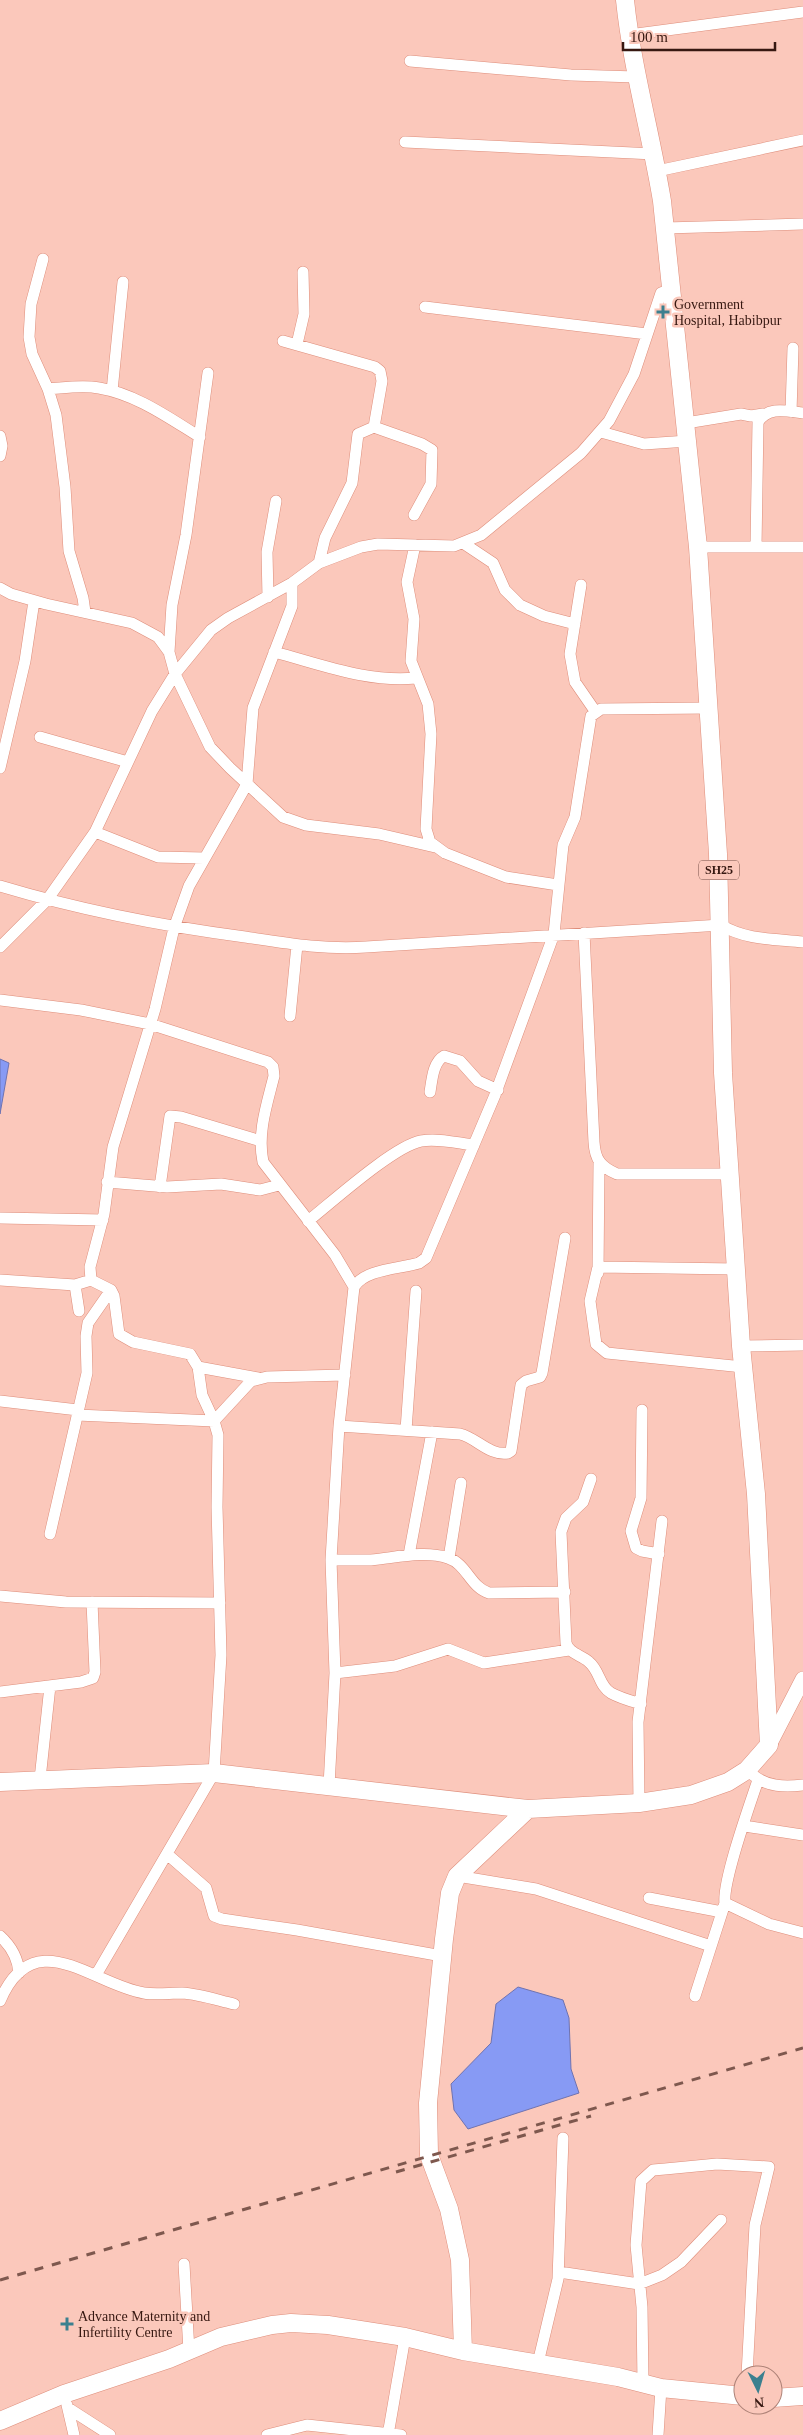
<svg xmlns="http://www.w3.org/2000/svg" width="803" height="2435" font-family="Georgia,serif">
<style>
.water{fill:#879af4;stroke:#6f73b0}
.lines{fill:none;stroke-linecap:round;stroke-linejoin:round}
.street-casing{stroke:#de8d7a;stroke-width:12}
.secondary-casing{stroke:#de8d7a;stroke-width:16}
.primary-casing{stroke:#de8d7a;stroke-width:19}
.street{stroke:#fff;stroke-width:11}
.secondary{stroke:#fff;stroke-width:15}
.primary{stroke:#fff;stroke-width:18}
.rail{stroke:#7e584e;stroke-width:3;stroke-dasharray:9 9;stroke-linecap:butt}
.poi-dot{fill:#3c808f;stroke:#fbc8bb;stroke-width:2}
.labels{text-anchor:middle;stroke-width:5;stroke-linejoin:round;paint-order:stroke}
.shield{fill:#fbc8bb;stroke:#724d44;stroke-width:1}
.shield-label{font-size:12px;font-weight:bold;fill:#371811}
.poi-label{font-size:14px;fill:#371811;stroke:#fbc8bb;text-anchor:start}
</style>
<rect width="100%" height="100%" fill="#fbc8bb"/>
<path class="water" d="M0,1059L9,1063L0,1114Z
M518,1987L563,2000L569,2018L571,2069L579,2093L468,2129L454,2110L451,2084L491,2043L496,2004Z"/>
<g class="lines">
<g class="street-casing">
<path id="street" d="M629,35L803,12
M410,61L571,75L636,77
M405,142L654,154
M657,171L803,140
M665,228L803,224
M43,259L31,304L29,337L32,354L48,389L56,415L65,487L69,551L83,598L85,612
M425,307L647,334
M283,341L375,367L380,371L382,381L374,427L358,434L352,483L325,538L319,563
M297,344L304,314L303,272
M48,389C64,388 82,385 99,388C136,394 169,418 200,437
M112,391L123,282
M791,412L793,348
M686,423L741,414L751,416L763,414
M374,427L422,444L432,450L431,484L414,515
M601,432L644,444L688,441
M0,436L2,446L0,456
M463,543L493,563L505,590L520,605L544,616L575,624
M415,545L407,582L414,619L411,661L428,704L431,734L426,829L430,842L445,853L506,877L558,885
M698,547H803
M756,547L758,422C768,406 786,411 803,413
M581,585L570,654L575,682L595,711
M0,588L11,594L46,604L132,623L158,637L169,652L175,674L210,747L230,768L283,817L306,825L379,834L435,847
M268,597L267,552L276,501
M169,652L172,605L186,535L208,373
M274,652C320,664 368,683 416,678
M40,737L128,762
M0,768L25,661L34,601
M95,832L158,857L204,858
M0,886C80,910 162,926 245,937C285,943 325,950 366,947L721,925C745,940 775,939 803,942
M584,933L594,1142C595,1160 601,1167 617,1174H730
M0,947L47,900L95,832L152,711L175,674L211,630L228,618L292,583L319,563L361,547L378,544L454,546L481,535L581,453L609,421L634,374L661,293L672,289
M0,1000L81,1010L150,1024L268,1062L273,1067L274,1076C267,1104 257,1133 263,1162L335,1255L354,1287
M290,1016L297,945
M430,1092C432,1080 433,1062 444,1056L460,1061L478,1081L498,1090
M107,1182L167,1187L221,1184L260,1190L279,1185
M160,1187L170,1116L181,1117L261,1141
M0,1218L103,1220
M308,1221C332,1202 394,1146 421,1141C438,1138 457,1143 474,1145
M736,1269L598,1267L590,1301L596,1344L607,1353L743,1367
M598,1273L599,1163
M0,1280L75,1285L91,1280
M75,1285L79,1311
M741,1346L803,1345
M198,1367L258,1378
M0,1401L78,1410
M642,1410L641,1498L631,1531L636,1548L642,1551L659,1554
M77,1415L214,1421L251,1381L267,1377L345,1375
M339,1426L460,1434C477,1438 489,1456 508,1453L511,1451L521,1385L526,1381L540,1377L542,1373L565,1238
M406,1430L416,1291
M591,1479L583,1502L566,1518L561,1532L566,1643C569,1654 582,1655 589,1662C600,1671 599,1686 611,1693C620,1698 631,1701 641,1704
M50,1534L87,1373L86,1336L88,1323L111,1290
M409,1555L432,1432
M449,1558L461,1483
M331,1560C344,1560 358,1560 371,1560C395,1558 424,1550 448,1558C467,1564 470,1587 489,1593L565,1592
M0,1596L66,1602L220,1603
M335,1673L395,1666L448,1649L484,1663L569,1650
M0,1692L81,1682L93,1678L95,1672L92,1602
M753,1775C767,1787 785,1787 803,1785
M40,1779L50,1686
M758,1780C750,1804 722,1882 725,1903L769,1924L803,1933
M329,1786L335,1673L331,1560L339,1426L354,1287C365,1269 399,1269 419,1263L426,1258L495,1095L554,934L563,845L575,817L591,716L601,709L709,708
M639,1803L638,1722L662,1521
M744,1826L803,1835
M167,1854L206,1888L214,1916L222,1919L297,1930L442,1956
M457,1876L536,1889L711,1946
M649,1898L722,1912
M0,1936C12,1947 18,1958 19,1973
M96,1975L214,1773L221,1655L217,1507L218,1435L214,1421L202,1395L198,1367L190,1354L133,1342L119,1334L114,1296L111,1290L91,1280L90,1267L104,1214L113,1147L155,1009L174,928L189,886L247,784L253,708L292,606V583
M695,1996L725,1903
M0,2001C34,1921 93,1985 144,1993C156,1995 169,1993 182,1993C199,1994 217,2000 234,2004
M184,2264L189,2351
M559,2272L639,2284L662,2275L681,2262L721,2220
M538,2363L558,2279L563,2138
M643,2383L642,2307L636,2245L641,2181L653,2170L665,2169L717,2164L769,2167L755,2225L747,2375
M67,2405L74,2435
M68,2408L110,2435
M267,2435L307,2425L401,2435
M388,2435L405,2337
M658,2435L661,2388"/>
</g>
<g class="secondary-casing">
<path id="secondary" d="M769,1745L803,1679"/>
</g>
<g class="primary-casing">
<path id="primary" d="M0,1782L214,1773L528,1809L639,1803L691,1795L728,1782L747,1770L769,1745L756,1494L741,1346L723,1073L718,854L698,547L662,201C651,134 632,68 625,0
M463,2351L460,2260L449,2209L429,2155L428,2103L444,1939L450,1893L457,1876L528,1809
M773,2398L803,2396
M0,2421L64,2394L169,2359L221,2337L272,2325L291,2323L328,2325L405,2337L463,2351L618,2377L661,2388L743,2396"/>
</g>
<use href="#street" class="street"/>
<use href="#secondary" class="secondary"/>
<use href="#primary" class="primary"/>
<path class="rail" d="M396,2172L591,2116
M0,2280L803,2048"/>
</g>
<g class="poi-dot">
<path d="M660.5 304.5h5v5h5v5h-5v5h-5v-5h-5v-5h5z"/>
<path d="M64.5 2316.5h5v5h5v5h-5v5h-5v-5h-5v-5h5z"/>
</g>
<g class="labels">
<rect class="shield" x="699" y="860.5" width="40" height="19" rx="4"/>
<g class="shield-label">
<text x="719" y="874">SH25</text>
</g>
<g class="poi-label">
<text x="674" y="309">Government<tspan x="674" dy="16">Hospital, Habibpur</tspan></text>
<text x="78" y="2321">Advance Maternity and<tspan x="78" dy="16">Infertility Centre</tspan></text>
</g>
</g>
<g transform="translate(758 2390) rotate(175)"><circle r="24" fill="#fbc8bb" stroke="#ad8277"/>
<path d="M0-4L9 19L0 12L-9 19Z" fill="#3c808f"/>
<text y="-8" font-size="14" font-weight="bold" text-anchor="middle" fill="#371811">N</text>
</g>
<path d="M623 42v8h152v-8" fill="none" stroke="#371811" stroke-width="2.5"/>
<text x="630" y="42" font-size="15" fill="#371811" stroke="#fbc8bb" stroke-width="4" paint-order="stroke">100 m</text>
</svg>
